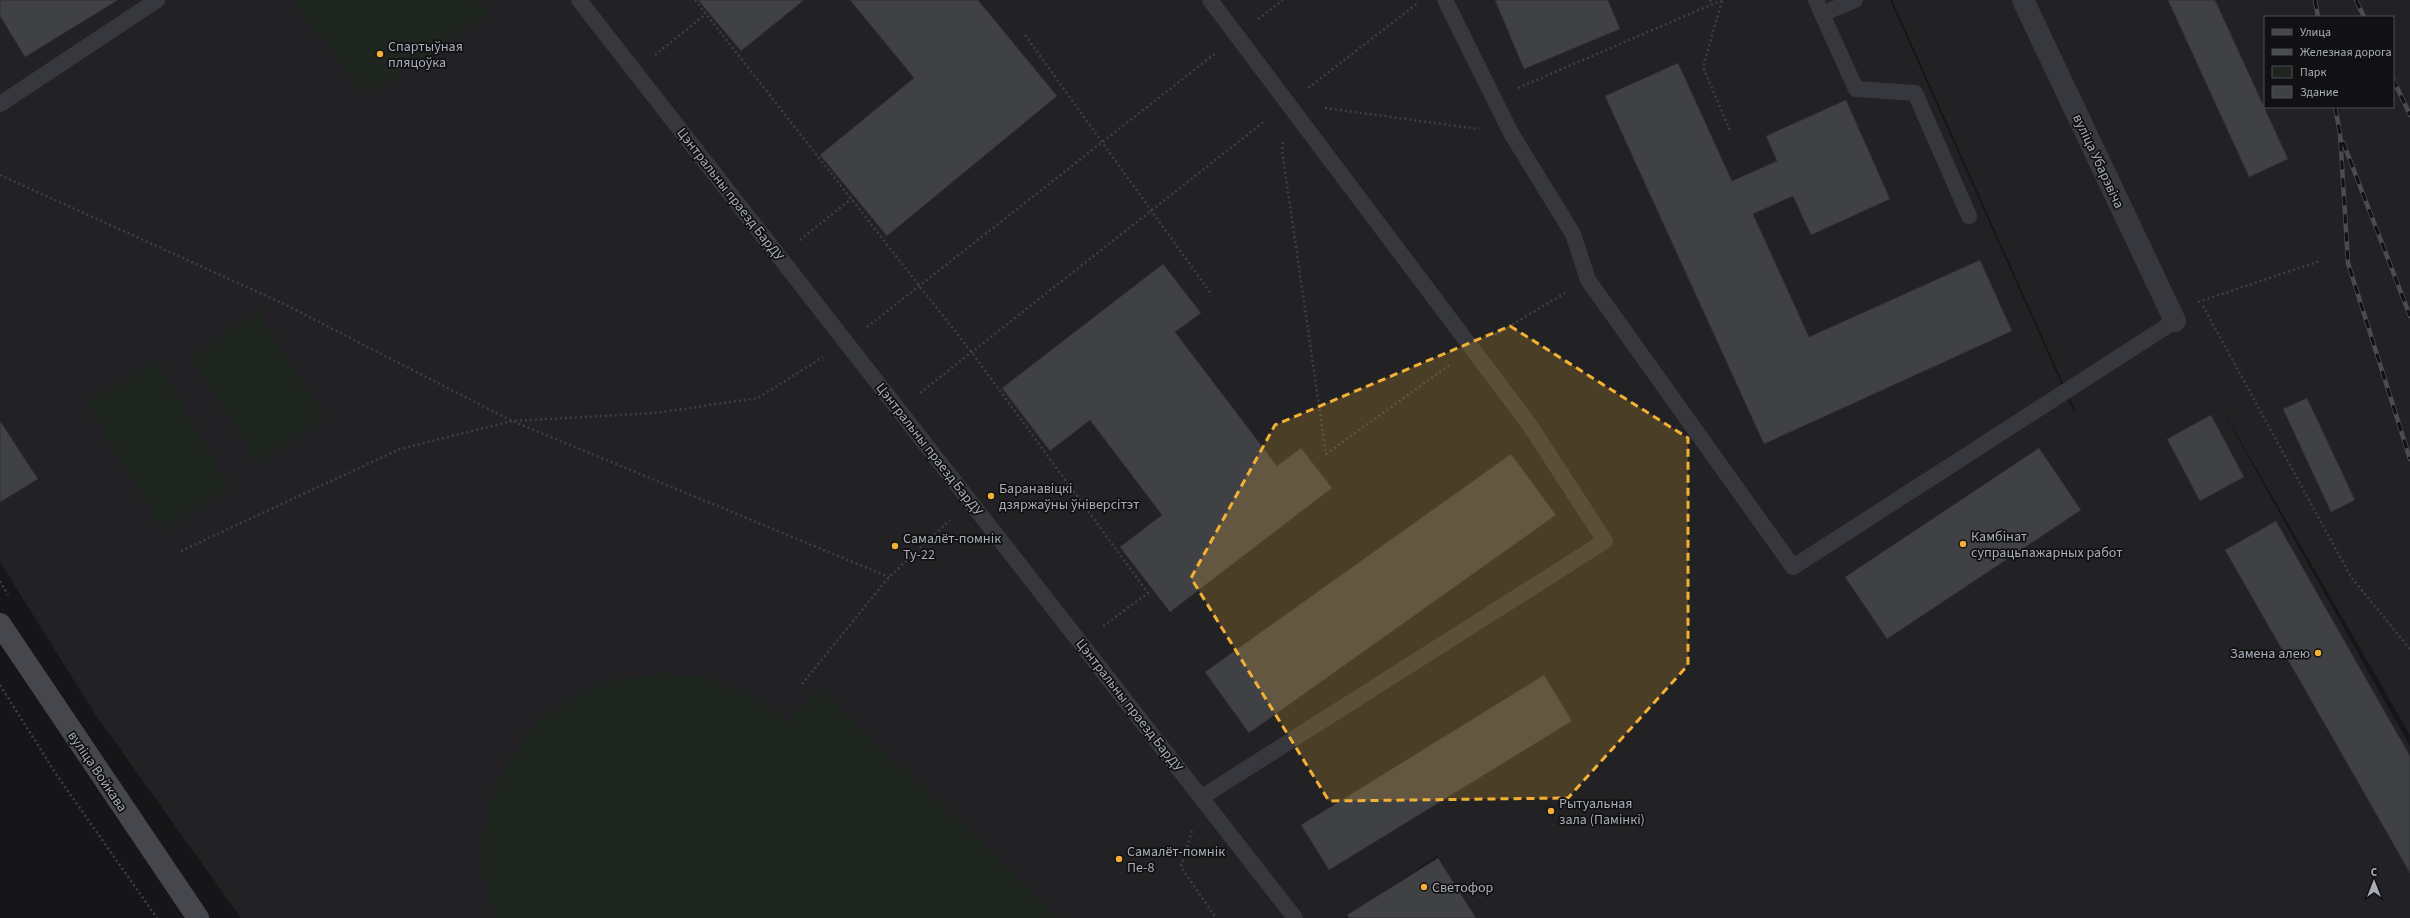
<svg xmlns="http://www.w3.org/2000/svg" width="2410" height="918" font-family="'Source Sans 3',sans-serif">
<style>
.built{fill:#222225;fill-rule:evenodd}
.green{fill:#1e261f}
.building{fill:#404145;stroke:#303034}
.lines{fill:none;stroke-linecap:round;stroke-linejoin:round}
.path{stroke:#3d3f44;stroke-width:2.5;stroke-dasharray:2 3;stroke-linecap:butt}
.service{stroke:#37383d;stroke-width:16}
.minor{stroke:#37383d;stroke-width:22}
.secondary{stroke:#45474d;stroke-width:22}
.rail-casing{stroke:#4a4c52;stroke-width:4.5}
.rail{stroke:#111113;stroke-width:3;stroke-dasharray:9;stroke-linecap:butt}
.marked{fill:#f2b134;fill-opacity:0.2;stroke:#f2b134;stroke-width:3;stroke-dasharray:8 5;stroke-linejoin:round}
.poi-dot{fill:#f2b134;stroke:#111113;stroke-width:1.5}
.labels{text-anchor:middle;stroke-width:3.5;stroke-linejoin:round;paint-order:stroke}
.poi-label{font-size:14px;fill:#a8adb8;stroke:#111113;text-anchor:start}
.street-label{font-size:14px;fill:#a8adb8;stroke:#111113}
</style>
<rect width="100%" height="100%" fill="#161618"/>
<path class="built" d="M0,0H1890L2074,412L2075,410L1892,0H2410V735L2208,385L2410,746V918H1476L1437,856L1344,918H241L95,714L0,562ZM2265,17H2393V107H2265Z"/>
<path class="green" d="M292,0H479L488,12L366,96Z
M258,311L324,418L258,464L192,359Z
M157,361L230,489L162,529L86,402Z
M660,673L707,678L751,695L787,722L819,688L1060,918H496C462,842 498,740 570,699C598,682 628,678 660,673Z"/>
<path class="building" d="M0,0H118L25,57L0,16Z
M698,0H804L741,51Z
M850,0H978L1057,96L887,236L820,155L914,78Z
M1495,0H1608L1620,29L1524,69Z
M2168,0H2215L2288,159L2249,177Z
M1678,63L1732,181L1777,161L1766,136L1846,100L1890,199L1811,235L1793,196L1753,214L1809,337L1980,260L2012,331L1764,444L1605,96Z
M1163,264L1201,313L1175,332L1277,466L1301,448L1332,488L1170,612L1120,547L1162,515L1090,420L1050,451L1002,388Z
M2307,398L2355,500L2331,512L2283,409Z
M2211,415L2244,477L2200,501L2167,439Z
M0,421L38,479L0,502Z
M2039,448L2081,510L1887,639L1845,577Z
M1511,454L1556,515L1249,733L1205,672Z
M2276,521L2410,756V873L2225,550Z
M1544,675L1572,721L1329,870L1301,825Z
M1438,858L1476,918H1349L1347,915Z"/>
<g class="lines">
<path class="path" d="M695,0L973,354L1148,593L1102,627
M1710,0L1712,5
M1722,1L1703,67L1731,133
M1258,19L1283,0
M1025,35L1212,295
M655,55L706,14
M1308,88L1418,3
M1518,88L1722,0
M1325,108L1479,129
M1283,142L1282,150L1326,454L1451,364
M0,175L284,304L512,421L889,577
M800,240L851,199
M2198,302L2320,261
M2203,306L2351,577L2410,649
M867,327L1217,52
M1495,335L1565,293
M920,393L1266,120
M181,551L400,449L512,421L655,413L758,398L823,357
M0,581L8,595
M802,684L889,577L950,520
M0,685L58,777L157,918
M1192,831L1181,867L1216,918"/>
<path class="service" d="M579,0L1295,918
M1445,0L1511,133L1573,234L1588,280L1793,567L2175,321
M1816,0L1822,14L1855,0
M1822,14L1856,89L1915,93L1969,216
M0,104L157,0
M1202,797L1605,541L1529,424L1210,0"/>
<path class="minor" d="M2023,0L2175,321"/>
<path class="secondary" d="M0,624L198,918"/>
<g class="rail-casing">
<path id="rail" d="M2315,0L2318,17
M2356,0L2364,17
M2393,79L2410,115
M2335,107L2340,133L2348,263L2410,459
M2343,142L2410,316"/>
</g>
<use href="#rail" class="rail"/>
</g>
<path class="marked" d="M1510,326L1688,438V665L1568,798L1329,801L1191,578L1275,425Z"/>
<g class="poi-dot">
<circle cx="380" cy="54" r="4"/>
<circle cx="991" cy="496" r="4"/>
<circle cx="1963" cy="544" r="4"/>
<circle cx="895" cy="546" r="4"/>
<circle cx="2318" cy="653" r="4"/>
<circle cx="1551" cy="811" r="4"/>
<circle cx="1119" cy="859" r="4"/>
<circle cx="1424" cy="887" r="4"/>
</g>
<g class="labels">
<g class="poi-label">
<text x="388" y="51">Спартыўная<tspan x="388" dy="16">пляцоўка</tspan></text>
<text x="999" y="493">Баранавіцкі<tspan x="999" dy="16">дзяржаўны ўніверсітэт</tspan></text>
<text x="1971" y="541">Камбінат<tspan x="1971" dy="16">супрацьпажарных работ</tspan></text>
<text x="903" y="543">Самалёт-помнік<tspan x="903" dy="16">Ту-22</tspan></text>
<text x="2310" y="658" text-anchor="end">Замена алею</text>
<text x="1559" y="808">Рытуальная<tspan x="1559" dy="16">зала (Памінкі)</tspan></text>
<text x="1127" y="856">Самалёт-помнік<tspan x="1127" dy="16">Пе-8</tspan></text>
<text x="1432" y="892">Светофор</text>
</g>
<g class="street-label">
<text transform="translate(2099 161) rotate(65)" y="5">вуліца Убарэвіча</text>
<text transform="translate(731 194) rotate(52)" y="5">Цэнтральны праезд БарДУ</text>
<text transform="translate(930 449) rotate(52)" y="5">Цэнтральны праезд БарДУ</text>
<text transform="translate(1130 705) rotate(52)" y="5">Цэнтральны праезд БарДУ</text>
<text transform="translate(98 771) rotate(56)" y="5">вуліца Войкава</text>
</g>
</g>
<rect x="2264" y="16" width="130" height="92" fill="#111113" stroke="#4d4f55"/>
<rect x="2272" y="29" width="20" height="6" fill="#45474d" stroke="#4d4f55"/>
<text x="2300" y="36" font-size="12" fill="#a8adb8">Улица</text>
<rect x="2272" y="49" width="20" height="6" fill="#4a4c52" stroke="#4d4f55"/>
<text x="2300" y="56" font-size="12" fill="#a8adb8">Железная дорога</text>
<rect x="2272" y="66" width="20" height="12" fill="#1e261f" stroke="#4d4f55"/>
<text x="2300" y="76" font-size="12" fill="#a8adb8">Парк</text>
<rect x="2272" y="86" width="20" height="12" fill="#404145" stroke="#4d4f55"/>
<text x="2300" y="96" font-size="12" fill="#a8adb8">Здание</text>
<g transform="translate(2374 882)" stroke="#111113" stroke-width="3" paint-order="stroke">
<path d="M0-3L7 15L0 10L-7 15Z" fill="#a8adb8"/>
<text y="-6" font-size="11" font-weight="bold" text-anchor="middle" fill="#a8adb8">С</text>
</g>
</svg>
